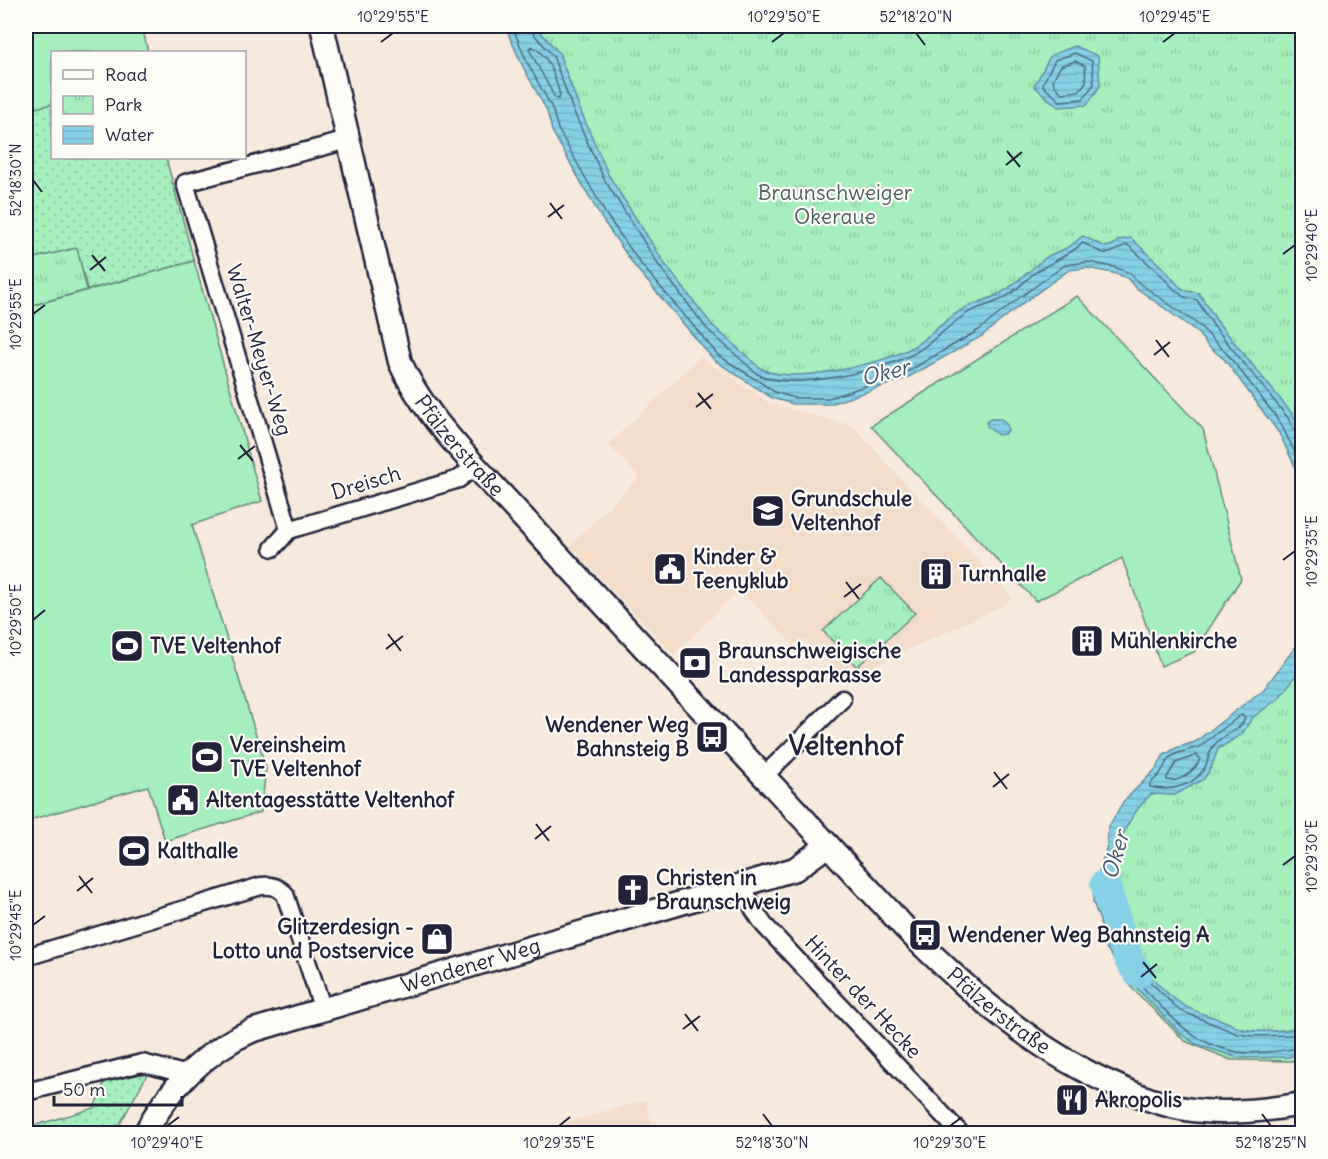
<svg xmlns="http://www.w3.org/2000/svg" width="1328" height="1159" font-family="Delius,sans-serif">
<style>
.built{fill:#f3dcc8}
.grass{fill:url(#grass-dots);stroke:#64887c;stroke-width:1.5}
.park{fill:url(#park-tufts);stroke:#64887c;stroke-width:1.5}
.garden{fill:#a6eebc;stroke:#64887c;stroke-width:1.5}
.water{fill:url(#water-rules);stroke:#5f8ba2;stroke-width:1.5}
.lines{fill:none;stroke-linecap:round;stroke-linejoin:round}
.shore{stroke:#4a6880;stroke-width:1.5}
.river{stroke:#87d1e7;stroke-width:30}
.street-casing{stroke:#22223b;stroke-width:21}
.secondary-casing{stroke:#22223b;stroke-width:27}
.street{stroke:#fdfcf7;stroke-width:16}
.secondary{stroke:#fdfcf7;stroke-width:22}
.ticks{fill:none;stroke:#22223b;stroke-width:2}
.labels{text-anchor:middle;stroke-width:4.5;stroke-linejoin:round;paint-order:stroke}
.park-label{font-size:21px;fill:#4a5f62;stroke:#fdfcf7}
.street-label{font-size:21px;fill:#22223b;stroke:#fdfcf7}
.poi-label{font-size:21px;font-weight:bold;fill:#22223b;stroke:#fdfcf7;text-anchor:start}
.water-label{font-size:22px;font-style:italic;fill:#40576f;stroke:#fdfcf7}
.district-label{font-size:27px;font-weight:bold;fill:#22223b;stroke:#fdfcf7}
.neatline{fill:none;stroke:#22223b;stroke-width:2}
.ticks-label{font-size:15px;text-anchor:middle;fill:#22223b}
</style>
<defs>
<pattern id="grass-dots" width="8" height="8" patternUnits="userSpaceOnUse" patternTransform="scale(1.5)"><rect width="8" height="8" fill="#a6eebc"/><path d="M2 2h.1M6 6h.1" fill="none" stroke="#8fcca2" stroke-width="1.8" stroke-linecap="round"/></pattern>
<pattern id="park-tufts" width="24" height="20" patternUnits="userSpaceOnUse" patternTransform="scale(1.5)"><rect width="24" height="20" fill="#a6eebc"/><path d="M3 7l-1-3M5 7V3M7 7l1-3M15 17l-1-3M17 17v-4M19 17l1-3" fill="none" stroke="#8fcca2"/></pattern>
<pattern id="water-rules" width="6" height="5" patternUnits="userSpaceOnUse" patternTransform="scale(1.5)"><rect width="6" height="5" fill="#87d1e7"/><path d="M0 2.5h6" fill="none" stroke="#74b3c7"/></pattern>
</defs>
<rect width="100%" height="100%" fill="#f7e9db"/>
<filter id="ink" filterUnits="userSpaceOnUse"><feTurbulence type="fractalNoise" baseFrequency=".0167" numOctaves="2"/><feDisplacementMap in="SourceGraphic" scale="12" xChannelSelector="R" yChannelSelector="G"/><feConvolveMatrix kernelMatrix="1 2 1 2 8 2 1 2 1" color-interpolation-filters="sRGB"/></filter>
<g filter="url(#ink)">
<path class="built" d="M700,357L769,403L852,426L1012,597L1006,604L843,680L805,639L795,647L740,589L674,654L570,546L639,477L609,444Z
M645,1100L654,1133H530Z"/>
<path class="grass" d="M52,104V158H166L194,261L87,290L77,248L26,260V110Z
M148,1073L115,1133L26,1134V1128L94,1108L105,1081Z"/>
<path class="park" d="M527,26H1302V473L1275,417L1209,335L1129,269L1072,259L909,374L766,379L709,336L628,233Z
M77,248L87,290L26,307V260Z
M881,578L915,613L857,667L823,631Z
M1302,645V1057L1292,1061L1231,1060L1185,1041L1132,988L1106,946L1112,823L1267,692Z"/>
<path class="garden" d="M26,26H142L148,52H52V104L26,110Z
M194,261L262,501L192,525L266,768L261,812L165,841L148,786L26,821V303L27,307Z
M1077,296L1203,429L1241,579L1194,652L1161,666L1122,558L1036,601L871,426Z"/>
<path class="water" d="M505,26H535L559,53L579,107L609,176L665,264L712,325L760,368C789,386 882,364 911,348C931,337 946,317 967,307C978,302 990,299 1001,293C1018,283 1032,267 1048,256C1056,252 1067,249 1073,244C1077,241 1078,239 1083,236L1105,247L1113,245L1119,240L1131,238L1165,270L1178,285L1186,291L1199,293L1217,321L1293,415L1302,434V481L1279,433L1225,360L1208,346L1196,331L1135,287L1127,278L1113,273L1087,268L1069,270L1023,303L982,336L907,378L830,404H793L772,398L714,360L636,268L602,219L552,131L547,111L522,65Z
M1075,46L1098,56L1100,86L1087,105L1058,107L1034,86L1051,55Z
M991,419H1001L1007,425L1008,431L1004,434L998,435L988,427L986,422Z
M1302,638L1301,669L1279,698L1252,718L1242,734L1218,749L1211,768L1204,779L1175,795L1151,794C1115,829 1103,883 1119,930C1126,952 1161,990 1180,1003C1194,1013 1212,1016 1227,1022C1231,1024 1235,1027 1239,1028C1254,1033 1290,1032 1302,1025V1054L1288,1057L1239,1058L1196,1044L1180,1033L1129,980L1104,945L1100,921L1093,902L1094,886L1107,846L1108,828L1123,802L1155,770L1164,755L1176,748L1195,742L1264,689Z"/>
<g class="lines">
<path class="shore" d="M512,26L527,62L552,108L558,129L607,216L641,264L718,355L775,392L794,398H829L905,373L979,330L1019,298L1065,265L1088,262L1114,267L1130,273L1139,283L1200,326L1229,356L1274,414L1284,430L1302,467
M531,26L532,32L553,56L573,110L604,179L660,267L707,329L756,373C787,393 883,371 915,353C933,342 948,326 966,314C977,307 992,305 1004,298C1016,291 1025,280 1036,272C1046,265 1077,251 1082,243C1091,245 1099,255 1110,253C1117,251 1120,246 1128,245L1160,274L1174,289L1184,297L1197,300L1213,325L1288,418L1295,432L1302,435
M531,46C549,53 555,78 560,95L559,99L555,98L529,49Z
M1075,53L1092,61L1094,84L1083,99L1060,101L1043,86V83L1055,60Z
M1075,61L1085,66L1086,82L1079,91L1062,93C1049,81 1052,80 1061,66Z
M1241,715L1245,717C1241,732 1225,733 1215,744C1209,750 1209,758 1206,765C1197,786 1170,792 1150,787V784L1160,774L1169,758L1178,753L1199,747Z
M1197,755L1200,759C1195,771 1180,783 1167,780V777L1176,763Z
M1102,888L1105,890L1110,913L1107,917L1104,915L1099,901L1100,890Z
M1302,1032L1296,1035L1252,1036L1238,1034L1179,1010L1137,969L1114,933L1109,934C1110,957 1177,1027 1198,1038C1209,1044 1225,1050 1238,1052C1258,1055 1282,1050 1302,1048"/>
<path class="river" d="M1105,884L1129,960L1138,973"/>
<g class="street-casing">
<path id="street" d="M289,530L185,183L348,140
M273,548L289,530L459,479L475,466
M764,776L842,699
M742,884L754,910L764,925L961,1134
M26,957L261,886C271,885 277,886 285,894L323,1010
M26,1092L142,1063L188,1075"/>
</g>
<g class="secondary-casing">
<g id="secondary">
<path id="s1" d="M322,26L400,362C418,402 445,433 475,466L907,930C970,993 1035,1051 1119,1087C1145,1099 1174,1109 1202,1111C1236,1114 1269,1110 1302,1104"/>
<path id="s2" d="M145,1134C167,1089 206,1051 251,1031L795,869L828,845"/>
</g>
</g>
<use href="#street" class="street"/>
<use href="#secondary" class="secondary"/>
</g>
</g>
<path class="ticks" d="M916,33L925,45M381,42L393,33M772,42L784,33M1163,42L1175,33M1007,151L1020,167M1006,165L1022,152M33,180L42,192M550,203L562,219M548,217L564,205M1283,254L1295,245M92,255L105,271M90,270L106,257M33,314L45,305M1156,340L1169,357M1154,355L1170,342M698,393L711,409M696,407L713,394M240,445L253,461M238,459L255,446M1283,560L1295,551M846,582L859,599M844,597L861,584M33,620L45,610M388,634L401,651M386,649L403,636M994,772L1007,789M993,787L1009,774M536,824L549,841M535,839L551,826M1283,865L1295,856M79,876L92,893M77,891L93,878M33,925L45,916M1143,962L1156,978M1141,977L1157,964M685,1014L698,1031M683,1029L700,1016M763,1114L772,1126M1262,1114L1271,1126M167,1126L179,1117M559,1126L570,1117M950,1126L962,1117"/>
<defs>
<g id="school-square" transform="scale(1.725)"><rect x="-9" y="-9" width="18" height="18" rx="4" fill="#22223b" stroke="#fdfcf7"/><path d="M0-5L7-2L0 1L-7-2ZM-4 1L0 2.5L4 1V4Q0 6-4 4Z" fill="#fff"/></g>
<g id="civic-square" transform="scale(1.725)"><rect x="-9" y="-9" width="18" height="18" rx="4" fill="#22223b" stroke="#fdfcf7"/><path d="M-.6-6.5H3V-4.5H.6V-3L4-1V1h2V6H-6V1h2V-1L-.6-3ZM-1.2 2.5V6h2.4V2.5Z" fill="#fff"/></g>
<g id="building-square" transform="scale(1.725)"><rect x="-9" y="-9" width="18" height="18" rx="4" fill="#22223b" stroke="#fdfcf7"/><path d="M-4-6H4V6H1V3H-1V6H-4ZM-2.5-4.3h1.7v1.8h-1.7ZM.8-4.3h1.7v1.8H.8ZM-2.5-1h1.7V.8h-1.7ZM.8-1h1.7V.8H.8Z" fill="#fff"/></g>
<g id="stadium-square" transform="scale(1.725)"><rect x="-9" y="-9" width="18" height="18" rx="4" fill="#22223b" stroke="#fdfcf7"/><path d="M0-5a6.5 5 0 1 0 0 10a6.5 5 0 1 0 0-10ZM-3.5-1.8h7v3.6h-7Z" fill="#fff"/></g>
<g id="bank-square" transform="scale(1.725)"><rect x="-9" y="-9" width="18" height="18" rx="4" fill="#22223b" stroke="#fdfcf7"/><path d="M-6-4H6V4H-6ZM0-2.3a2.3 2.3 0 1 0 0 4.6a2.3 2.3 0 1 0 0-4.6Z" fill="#fff"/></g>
<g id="bus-square" transform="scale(1.725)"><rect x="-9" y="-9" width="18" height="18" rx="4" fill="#22223b" stroke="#fdfcf7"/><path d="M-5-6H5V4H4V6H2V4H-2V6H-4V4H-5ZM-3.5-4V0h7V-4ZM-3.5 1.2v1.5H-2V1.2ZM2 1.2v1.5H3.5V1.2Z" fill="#fff"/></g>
<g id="church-square" transform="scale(1.725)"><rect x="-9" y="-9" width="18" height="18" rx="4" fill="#22223b" stroke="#fdfcf7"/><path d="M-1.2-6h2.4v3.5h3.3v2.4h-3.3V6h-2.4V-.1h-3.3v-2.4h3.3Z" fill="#fff"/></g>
<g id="shop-square" transform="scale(1.725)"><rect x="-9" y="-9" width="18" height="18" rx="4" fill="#22223b" stroke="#fdfcf7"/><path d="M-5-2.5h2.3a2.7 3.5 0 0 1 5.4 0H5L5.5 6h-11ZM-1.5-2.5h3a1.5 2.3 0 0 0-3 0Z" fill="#fff"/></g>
<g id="restaurant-square" transform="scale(1.725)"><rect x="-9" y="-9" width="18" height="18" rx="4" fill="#22223b" stroke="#fdfcf7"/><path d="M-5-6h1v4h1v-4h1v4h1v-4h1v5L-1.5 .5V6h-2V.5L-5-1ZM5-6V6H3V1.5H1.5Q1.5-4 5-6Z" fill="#fff"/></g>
</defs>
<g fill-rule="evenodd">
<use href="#school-square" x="768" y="511"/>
<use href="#civic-square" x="670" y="569"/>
<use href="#building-square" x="936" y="574"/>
<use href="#building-square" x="1087" y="641"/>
<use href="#stadium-square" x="127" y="646"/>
<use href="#bank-square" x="695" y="663"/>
<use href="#bus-square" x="712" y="737"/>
<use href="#stadium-square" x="207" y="757"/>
<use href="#civic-square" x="183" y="800"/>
<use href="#stadium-square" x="134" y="851"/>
<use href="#church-square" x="633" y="890"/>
<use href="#bus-square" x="925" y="935"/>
<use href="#shop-square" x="437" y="939"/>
<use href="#restaurant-square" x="1072" y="1100"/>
</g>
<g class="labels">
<g class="park-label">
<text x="835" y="200">Braunschweiger<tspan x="835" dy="24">Okeraue</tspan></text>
</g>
<g class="street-label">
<text transform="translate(259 350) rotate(73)" y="7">Walter-Meyer-Weg</text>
<text dy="7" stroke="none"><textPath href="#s1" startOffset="448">Pfälzerstraße</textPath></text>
<text transform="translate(366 483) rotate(-17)" y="7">Dreisch</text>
<text dy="7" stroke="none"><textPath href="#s2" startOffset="380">Wendener Weg</textPath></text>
<text transform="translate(863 997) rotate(47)" y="7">Hinter der Hecke</text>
<text dy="7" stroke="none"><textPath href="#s1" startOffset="1230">Pfälzerstraße</textPath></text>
</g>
<g class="poi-label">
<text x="791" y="506">Grundschule<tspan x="791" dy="24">Veltenhof</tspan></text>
<text x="693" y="564">Kinder &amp;<tspan x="693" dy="24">Teenyklub</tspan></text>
<text x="959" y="581">Turnhalle</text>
<text x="1110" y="648">Mühlenkirche</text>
<text x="150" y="653">TVE Veltenhof</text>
<text x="718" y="658">Braunschweigische<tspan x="718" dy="24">Landessparkasse</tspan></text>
<text x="689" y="732" text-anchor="end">Wendener Weg<tspan x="689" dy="24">Bahnsteig B</tspan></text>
<text x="230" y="752">Vereinsheim<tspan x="230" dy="24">TVE Veltenhof</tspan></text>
<text x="206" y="807">Altentagesstätte Veltenhof</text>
<text x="157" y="858">Kalthalle</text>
<text x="656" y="885">Christen in<tspan x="656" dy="24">Braunschweig</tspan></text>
<text x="414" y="934" text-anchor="end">Glitzerdesign -<tspan x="414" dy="24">Lotto und Postservice</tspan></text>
<text x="948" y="942">Wendener Weg Bahnsteig A</text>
<text x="1095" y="1107">Akropolis</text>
</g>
<g class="water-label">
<text transform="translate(885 372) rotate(-14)" y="8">Oker</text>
<text transform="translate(1115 855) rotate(-74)" y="8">Oker</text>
</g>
<g class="district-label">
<text x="846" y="755">Veltenhof</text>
</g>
</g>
<rect width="1328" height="1159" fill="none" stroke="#fdfcf7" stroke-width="66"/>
<rect x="51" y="51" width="195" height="108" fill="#fdfcf7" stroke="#a5a5ac" stroke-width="1.5"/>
<rect x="63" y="70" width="30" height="9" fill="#fdfcf7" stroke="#a5a5ac" stroke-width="1.5"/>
<text x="105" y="81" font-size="18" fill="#22223b">Road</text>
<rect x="63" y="96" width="30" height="18" fill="url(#park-tufts)" stroke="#a5a5ac" stroke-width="1.5"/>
<text x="105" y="111" font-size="18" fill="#22223b">Park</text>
<rect x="63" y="126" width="30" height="18" fill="url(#water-rules)" stroke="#a5a5ac" stroke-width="1.5"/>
<text x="105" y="141" font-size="18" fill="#22223b">Water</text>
<path d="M54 1096v9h128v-9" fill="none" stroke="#22223b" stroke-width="3"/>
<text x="63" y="1096" font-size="18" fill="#22223b" stroke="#fdfcf7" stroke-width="4.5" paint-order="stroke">50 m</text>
<rect x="33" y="33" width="1262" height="1093" class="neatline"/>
<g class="ticks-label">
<text x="393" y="22">10°29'55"E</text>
<text x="784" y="22">10°29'50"E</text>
<text x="916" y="22">52°18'20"N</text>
<text x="1175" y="22">10°29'45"E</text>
<text transform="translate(16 180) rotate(-90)" y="5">52°18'30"N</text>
<text transform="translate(1312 245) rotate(-90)" y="5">10°29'40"E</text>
<text transform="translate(16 314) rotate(-90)" y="5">10°29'55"E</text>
<text transform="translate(1312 551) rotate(-90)" y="5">10°29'35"E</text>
<text transform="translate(16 620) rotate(-90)" y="5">10°29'50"E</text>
<text transform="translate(1312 856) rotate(-90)" y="5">10°29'30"E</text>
<text transform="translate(16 925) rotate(-90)" y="5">10°29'45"E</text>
<text x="167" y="1148">10°29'40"E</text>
<text x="559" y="1148">10°29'35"E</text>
<text x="772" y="1148">52°18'30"N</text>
<text x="950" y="1148">10°29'30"E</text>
<text x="1271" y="1148">52°18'25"N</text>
</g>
</svg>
